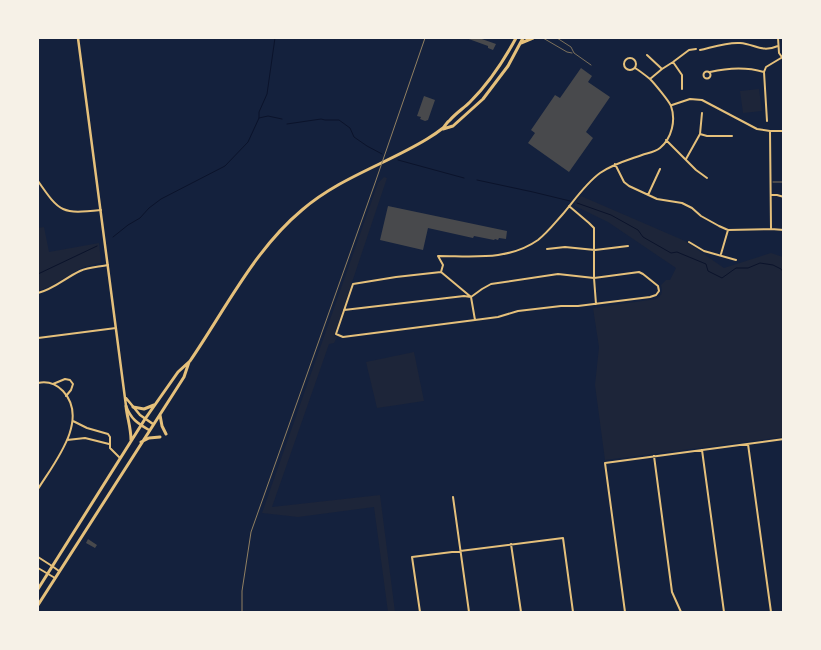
<svg xmlns="http://www.w3.org/2000/svg" width="821" height="650" font-family="Bitter,serif">
<style>
.green{fill:#1d2539}
.lines{fill:none;stroke-linecap:round;stroke-linejoin:round}
.stream{stroke:#0b132b;stroke-width:1}
.building{fill:#48494c}
.service{stroke:#e5c07b;stroke-width:0.5}
.minor{stroke:#e5c07b;stroke-width:2}
.secondary{stroke:#e5c07b;stroke-width:2.5}
.primary{stroke:#e5c07b;stroke-width:3}
.rail{stroke:#918062;stroke-width:1}
</style>
<rect width="100%" height="100%" fill="#14213d"/>
<path class="green" d="M759,89L762,111L743,113L740,91Z
M384,177L387,178L334,336L337,337L334,343L329,344L272,507L380,495L395,612H388L374,507L298,517L262,513L378,183Z
M581,196L685,241L724,268L771,253L783,257V437L605,460L595,385L599,347L593,308L656,299C662,296 663,291 661,285L666,280H670L676,268L608,222L575,206V203Z
M44,227L49,252L99,243L101,261L100,263L83,267L51,286L38,291V228Z
M414,352L424,401L377,408L366,362Z"/>
<g class="lines">
<path class="stream" d="M259,118L268,116L282,119
M287,124L321,119L325,120H339L350,128L354,137L367,146L382,154
M398,160L464,178
M477,180L533,192L570,201
M577,203L611,215L638,230L643,237L671,253L677,252L706,264L708,271L722,278L736,268H748L760,263L773,265L781,269L784,273
M113,237L128,225L140,218L149,208L161,199L225,166L248,142L259,118V112L267,94L275,38
M38,274L97,246"/>
</g>
<path class="building" d="M466,38H479L496,44L493,50L488,48V46Z
M581,68L592,76L588,82L610,97L586,132L593,138L569,172L528,143L535,133L531,130L555,95L560,98Z
M424,96L435,100L428,120L425,121L420,119L421,117L417,116Z
M388,206L507,231L506,239L499,238L498,240L495,239L494,240L474,236L473,238L428,228L423,250L380,240Z
M88,539L97,545L95,548L86,543Z"/>
<g class="lines">
<path class="service" d="M543,38L567,52L572,53
M557,38L571,47L574,53L591,65
M773,182H784"/>
<path class="minor" d="M778,38L779,53L784,60
M700,50C713,47 727,42 740,43C755,44 761,53 778,46
M647,55L662,69
M624 64a6 6 0 1 1 12 0a6 6 0 1 1-12 0Z
M673,62L682,75V89
M703.5 75a3.5 3.5 0 1 1 7 0a3.5 3.5 0 1 1-7 0Z
M710,72C727,68 747,67 764,72
M650,79L662,69L673,62L689,50L696,49
M672,105L690,99L702,100L757,129L770,131H784
M767,121L764,72L766,67L781,58
M770,131L771,229
M700,134L707,136H732
M666,140L696,170L707,178
M686,159L700,134L702,113
M615,164L624,182L629,186L657,199L682,203L692,208L701,216L719,226L728,230L771,229L784,230
M38,181C60,213 62,214 101,210
M648,195L660,169
M771,195H777L784,197
M569,206L589,223L594,228V278L596,304
M689,242L704,251L736,260
M547,249L565,247L595,250L628,246
M721,254L728,230
M441,272L443,265L438,256C473,256 508,261 538,240C547,233 554,224 562,215C574,201 585,184 600,173C613,164 628,160 642,155C648,153 655,152 660,148C672,138 676,120 671,106C669,101 654,83 650,79C645,75 640,71 635,68
M38,293C54,289 65,278 80,271C89,267 99,267 108,265
M344,310L464,296L471,297L482,289L491,284L558,274L594,278L639,272L643,274L658,286L659,291L656,295L650,297L578,306H561L518,311L498,317L475,320L343,337L336,334L353,284L396,277L441,272L471,297L475,320
M38,338L116,328
M38,383C47,381 56,384 63,391C90,420 54,463 38,489
M53,384L65,379L70,380L73,384L71,390L66,396
M73,421L87,428L108,434L110,437V448L120,458
M67,440L85,438L109,444
M748,444L771,612
M702,450L724,612
M654,456L672,592L681,612
M453,497L469,612
M511,544L521,612
M38,557L52,566L59,571
M38,568L55,578
M420,612L412,557L563,538L573,612
M625,612L605,463L784,439"/>
<path class="secondary" d="M78,38L126,406C131,419 137,423 149,430
M126,398L140,415L153,424"/>
<path class="primary" d="M521,43L533,38
M443,129L453,126L483,99L508,66L523,38
M126,406C127,417 131,428 131,440
M133,407L144,409L154,405
M160,415L162,426L166,434
M141,442L149,438L160,437
M38,589L145,419L178,372L190,361C225,310 254,250 302,210C339,178 386,164 427,139C432,136 438,132 443,128C445,126 447,122 450,120C456,113 464,108 470,102C489,83 503,62 516,38
M38,605L184,377L189,362"/>
<path class="rail" d="M242,612V591L251,532L375,183L425,38"/>
</g>
<rect width="821" height="650" fill="none" stroke="#f6f1e7" stroke-width="78"/>
</svg>
